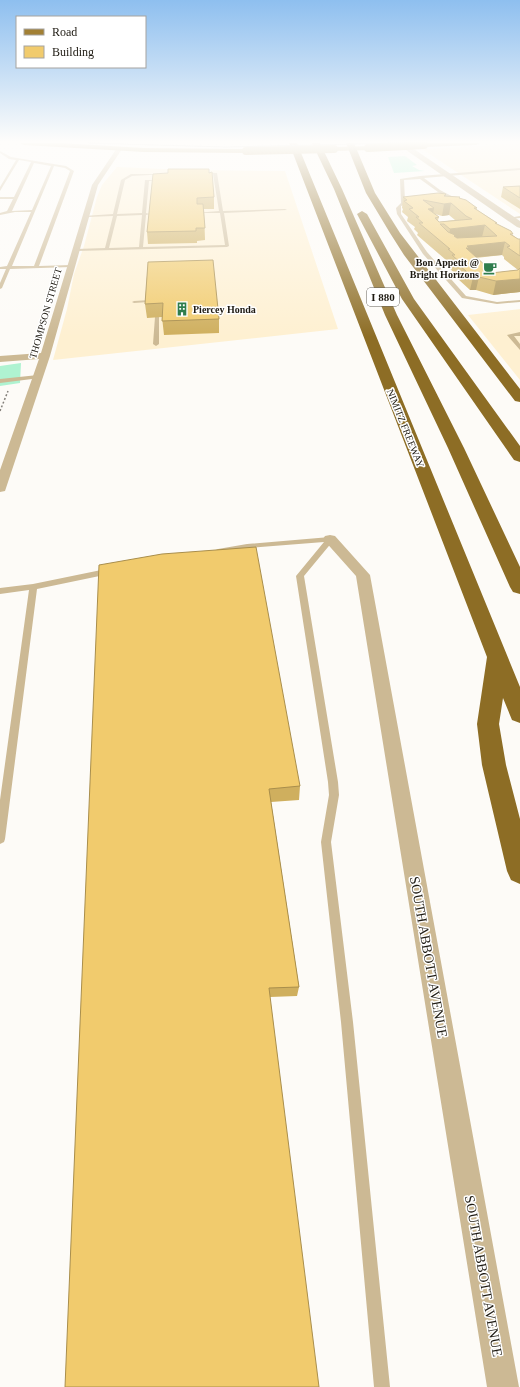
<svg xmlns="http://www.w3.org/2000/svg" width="520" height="1387" font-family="'Times New Roman',serif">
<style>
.built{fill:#fef0d1}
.green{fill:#aff3d1}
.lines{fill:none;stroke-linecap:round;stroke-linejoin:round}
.path{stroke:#837f79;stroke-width:1.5;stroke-dasharray:2 2;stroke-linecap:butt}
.service{fill:#ccb994;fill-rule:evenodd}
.minor{fill:#ccb994;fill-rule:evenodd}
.tertiary{fill:#ccb994;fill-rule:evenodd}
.primary{fill:#a28034;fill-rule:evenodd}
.motorway{fill:#8d6d25;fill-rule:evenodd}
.tram{stroke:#88857f;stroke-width:1}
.primary-bridge{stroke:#a28034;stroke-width:8}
.wall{fill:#cfaf5e;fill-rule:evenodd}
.shaded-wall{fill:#a98e4c}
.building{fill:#f1cb6d;stroke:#a98e4c;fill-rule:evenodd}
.labels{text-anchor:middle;stroke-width:3;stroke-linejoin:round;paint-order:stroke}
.far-poi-label{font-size:10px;font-weight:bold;fill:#1e1a12;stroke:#fff;text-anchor:end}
.far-street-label{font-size:10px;fill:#1e1a12;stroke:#fff}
.shield{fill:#fff;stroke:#625f59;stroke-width:1}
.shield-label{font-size:11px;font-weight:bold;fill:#1e1a12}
.near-street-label{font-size:14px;fill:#1e1a12;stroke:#fff}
</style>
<rect width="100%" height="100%" fill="#fdfbf7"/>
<path class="built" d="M520,143V214L422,149L481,146Z
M117,167L186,170L285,171L338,329L53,360L67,309L74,274L84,246L97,197L102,185Z
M520,309V380L468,315Z"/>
<path class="green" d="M405,156L417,165L412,166L419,170L425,171L394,173L388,157Z
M21,363L20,383L0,386V366Z"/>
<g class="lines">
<path class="path" d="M0,411L8,391"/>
<path class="service" d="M0,151L11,157L66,166L74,171L39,266L71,265L73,266L71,267L10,269L2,288L0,289V283L6,269H0V267L7,266L31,212H15L0,215V213L7,211L13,199H0V197H14L31,162L19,160L0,191V187L16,160L9,159L0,153ZM34,163L51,166L32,210L12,211ZM54,166L65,168L70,171L34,266H12Z
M520,168V170L424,178L440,190L459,200L458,202L438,192L420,179L404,180L405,201L413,200L415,201L401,206V214L427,252L466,296L497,302L520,300V302L497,304L462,298L423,254L397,214L396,208L401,203L400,179L420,176Z
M199,172L217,173L223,211L285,209L287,210L224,213L229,246L227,247L76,251L74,250L76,249L105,248L113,216L86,217L84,216L113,214L121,180L131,174H167L132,176L125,180L117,214L142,213L145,180H159L149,181L146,213L150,214L146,215L143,247L225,245L220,213H195L219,211L213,174H200ZM142,215L139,247L109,248L117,216Z
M520,216V218L510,219L508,218Z
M150,300V302H148L134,303L132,302L134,301Z
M157,316L159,317V344L156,346L153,344L155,317Z
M520,332V336H514L520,344V350L507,335Z
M38,375L40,376V378L0,383V379Z
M330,537H333V541L304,576L338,782L339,795L331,842L353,1022L390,1387H374L341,1022L321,842L329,795L328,782L296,576L324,542L247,548L218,553L214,551L218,549L247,544Z
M111,568L114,569V573L37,589L5,839L4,842L0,844V800L29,590L0,594V588L33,584Z"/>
<path class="minor" d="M117,148L122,149L98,185L50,356L5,491L0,492V470L39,359L0,362V356L41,353L92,185Z
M330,535L335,536L370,575L519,1387H487L356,576L323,539L325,536Z"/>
<path class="tertiary" d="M396,143H405L520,221V228L517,227Z"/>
<path class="primary" d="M20,143H61L144,148L246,149L250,151L246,153L144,152L24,145Z
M421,143H480L476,145L424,147L420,145Z
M368,146H371V150L334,151L330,149L334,147Z"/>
<path class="motorway" d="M289,143H297L520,687V723L512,720L503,698L499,724L506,765L520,819V884L511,880L507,871L482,765L477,724L487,657Z
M312,143H320L342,189L397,315L464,448L520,567V594L513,592L510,587L448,448L385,315L334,189Z
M346,143H354L375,193L400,233L520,389V402L515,401L404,255L390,233L366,193Z
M362,211L367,214L414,299L520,446V462L514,460L402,299L357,214Z"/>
<path class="tram" d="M88,143L226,147L400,143"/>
<path class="primary-bridge" d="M368,148L424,145
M246,151L334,149"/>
</g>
<path class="wall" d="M168,173H209L214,197V209H204L205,240L197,241V243L148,244L147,232Z
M520,186V209L501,197L503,187Z
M403,197H460V198L477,208L476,209L497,223V224L518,239H520V292L493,295L476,290H470L458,279V276L449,268L450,266L446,262V260L417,235L418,233L414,229L415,227L407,221L408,217L402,212L403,209L402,208ZM435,214L442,216L449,215L455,220L439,222L438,220L439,217ZM502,255L504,257V259L518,270L491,273L485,268L476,258Z
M148,262L219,319V333L164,335L162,317L147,318L145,304Z
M99,565L300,786L299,800L271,802L299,987L297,996L270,997Z"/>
<path class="shaded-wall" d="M446,194L444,204L451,203L449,215L442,216L444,204V196Z
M434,208L432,220L428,209Z
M485,225L482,237L448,241L450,229Z
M505,242L502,255L467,258L463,261L467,246Z
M473,277H479L476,290H470Z
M520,279V292L493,295L496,281Z"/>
<path class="building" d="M168,169H209V173L212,172L214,197L197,198V204H203L205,228H196V231L147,232L153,174L168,173Z
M520,186V198L503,187Z
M438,193L446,194L444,196L460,197L459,198L466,200L477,208H474L497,223H495L511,231L513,234H510L518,239H520V256L507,247L510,246L505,242L467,246L469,248H466L486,266L485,268L491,273L518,270L520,268V279L496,281L479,277H473L460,266H464L452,255H455L448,249H450L419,223H423L416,217H419L409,209L413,208L404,201L407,200L403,197ZM423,200L444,204L451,203L466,216L472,219L439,222L435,218L439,217L428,209L434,208ZM440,224H444L450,229L485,225L497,236L457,238L454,236L455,235L448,232Z
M213,260L219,319L162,321L163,303L145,304L148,262Z
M256,547L300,786L269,789L299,987L269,988L319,1387H65L99,565L162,554Z"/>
<linearGradient id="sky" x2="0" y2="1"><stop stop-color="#8ebfef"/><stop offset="0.42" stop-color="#fefdfb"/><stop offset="1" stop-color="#fefdfb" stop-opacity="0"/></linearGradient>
<rect width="520" height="337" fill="url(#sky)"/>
<defs>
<g id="cafe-bare" transform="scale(1.08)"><path d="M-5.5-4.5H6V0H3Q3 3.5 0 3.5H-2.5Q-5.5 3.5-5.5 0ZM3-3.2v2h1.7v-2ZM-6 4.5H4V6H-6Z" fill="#2f7d4d" stroke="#fff" stroke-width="2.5" paint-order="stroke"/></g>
<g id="building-bare" transform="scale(1.08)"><path d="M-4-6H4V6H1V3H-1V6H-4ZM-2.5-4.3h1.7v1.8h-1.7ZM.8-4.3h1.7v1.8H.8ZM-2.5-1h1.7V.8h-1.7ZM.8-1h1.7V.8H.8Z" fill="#2f7d4d" stroke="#fff" stroke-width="2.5" paint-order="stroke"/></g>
</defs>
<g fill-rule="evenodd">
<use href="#cafe-bare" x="490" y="268"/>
<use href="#building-bare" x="182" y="309"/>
</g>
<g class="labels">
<g class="far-poi-label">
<text x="479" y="266">Bon Appetit @<tspan x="479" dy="12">Bright Horizons</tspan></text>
<text x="193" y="313" text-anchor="start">Piercey Honda</text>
</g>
<g class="far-street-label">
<text transform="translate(45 313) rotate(-74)" y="4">THOMPSON STREET</text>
<text transform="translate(406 428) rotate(68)" y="4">NIMITZ FREEWAY</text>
</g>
<rect class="shield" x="367" y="288" width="32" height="18" rx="3"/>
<g class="shield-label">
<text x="383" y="301">I 880</text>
</g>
<g class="near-street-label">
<text transform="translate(429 957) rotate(80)" y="5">SOUTH ABBOTT AVENUE</text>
<text transform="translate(484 1276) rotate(80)" y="5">SOUTH ABBOTT AVENUE</text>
</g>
</g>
<rect x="16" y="16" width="130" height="52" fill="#ffffff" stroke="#a5a3a0"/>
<rect x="24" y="29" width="20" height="6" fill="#a28034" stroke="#a5a3a0"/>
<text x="52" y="36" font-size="12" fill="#1e1a12">Road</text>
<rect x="24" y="46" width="20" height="12" fill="#f1cb6d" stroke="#a5a3a0"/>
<text x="52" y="56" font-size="12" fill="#1e1a12">Building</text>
</svg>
